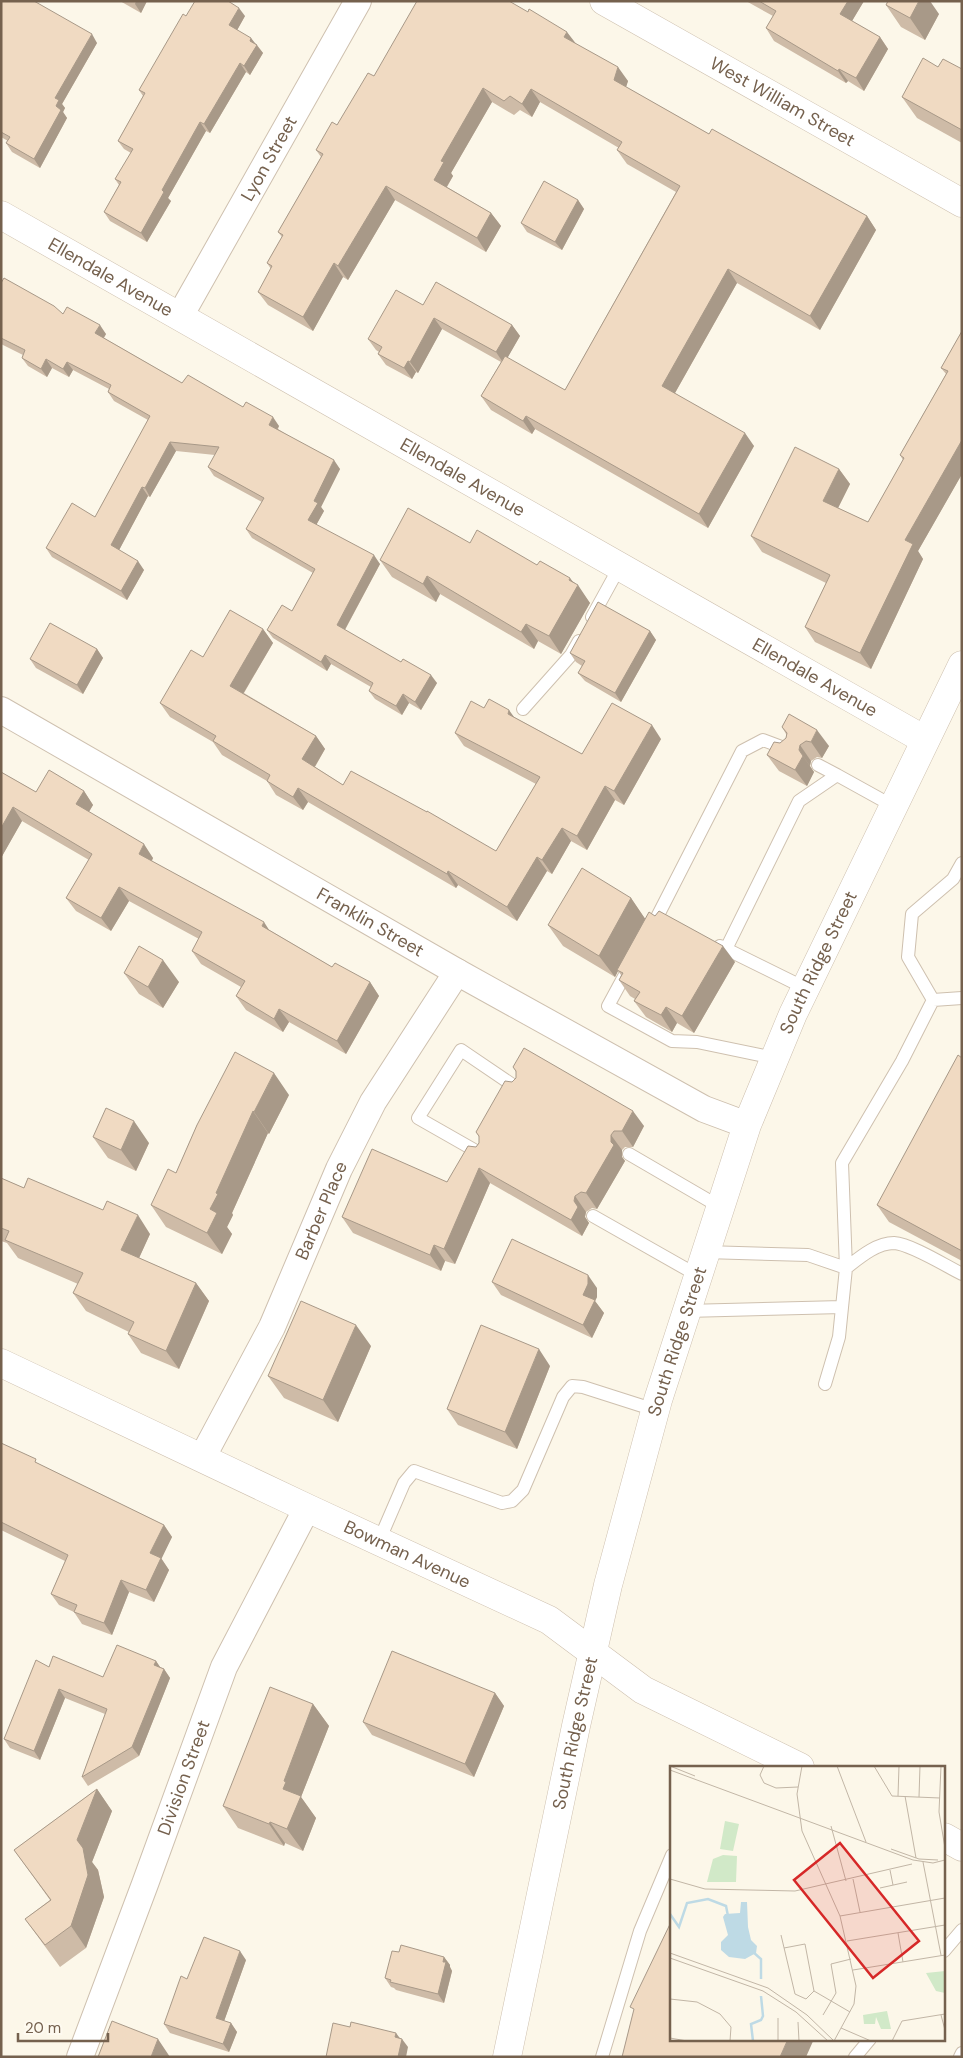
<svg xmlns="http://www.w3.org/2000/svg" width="963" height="2058" font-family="'DM Sans',sans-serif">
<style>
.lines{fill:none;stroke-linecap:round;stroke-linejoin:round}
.service-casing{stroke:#cec0af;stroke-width:14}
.minor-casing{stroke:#cec0af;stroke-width:28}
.tertiary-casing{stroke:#cec0af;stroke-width:29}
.service{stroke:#fff;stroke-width:12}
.minor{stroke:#fff;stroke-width:26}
.tertiary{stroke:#fff;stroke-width:28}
.wall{fill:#cebba7}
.shaded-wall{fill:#a89988}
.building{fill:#f0dac2;stroke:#a89988}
.labels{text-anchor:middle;stroke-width:4.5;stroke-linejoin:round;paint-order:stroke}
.street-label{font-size:18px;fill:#75614e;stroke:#fefaf0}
.inset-river{fill:none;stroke:#bedae5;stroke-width:2.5}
.inset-road{fill:none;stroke:#c2b6a6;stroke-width:1}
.view{fill:#d62828;fill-opacity:0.15;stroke:#d62828;stroke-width:2.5}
.inset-edge{fill:none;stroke:#75614e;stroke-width:2.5}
</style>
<rect width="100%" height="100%" fill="#fcf7e9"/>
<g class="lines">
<g class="service-casing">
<path id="service" d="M592,617L620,566
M523,709L571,655L579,641
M818,765L837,775
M653,925L742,751L763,740L787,749
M720,946L805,988
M726,949L799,801L837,775L893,806
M628,969L608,1006L672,1041L697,1042L774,1058
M933,1000L962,998
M629,1154L720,1207
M483,1155L418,1118L461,1050L520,1090
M593,1216L697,1275
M705,1252L808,1255L846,1268
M846,1268C859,1258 876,1243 894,1243C911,1244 946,1266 962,1274
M686,1311L842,1307
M825,1384L839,1337L846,1268L842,1163L902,1061L933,1000L908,957L912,914L953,879L962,863
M379,1541L404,1483L414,1471L502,1503L512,1501L523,1490L563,1397L572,1386L583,1387L655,1410
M944,1951L962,1930
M602,2057L640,1931L672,1855
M855,2057L870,2039
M960,2057L962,2053"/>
</g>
<g class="minor-casing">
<g id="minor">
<path id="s1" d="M180,316L358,1"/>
<path id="s2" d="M1,710L457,972L704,1109L747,1125"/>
<path id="s3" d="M202,1458L272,1327L339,1169L373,1102L457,972"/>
<path id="s4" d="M80,2057L145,1884L224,1667L307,1508"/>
</g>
</g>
<g class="tertiary-casing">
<g id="tertiary">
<path id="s5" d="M604,1L962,203"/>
<path id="s6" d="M1,215L925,740"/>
<path id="s7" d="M1,1363L307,1508L549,1620L643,1690L800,1767"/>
<path d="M944,1837L962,1847"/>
<path id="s8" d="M507,2057L576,1726L608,1585L658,1400L747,1125L793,1014L962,665"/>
</g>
</g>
<use href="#service" class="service"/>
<use href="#minor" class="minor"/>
<use href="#tertiary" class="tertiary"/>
</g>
<path class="wall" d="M1,1L97,43L62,104L65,108L63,112L67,118L40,168L12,152L6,143L8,141L1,137Z
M120,1H147L141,13Z
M746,1H864L852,21L880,37L888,49L864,91L848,81L846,83L774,41L766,28L773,16Z
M886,5L939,14L925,40L901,27Z
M186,16H245L237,30L257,45L263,53L250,75L246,72L210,133L206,131L168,198L171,201L147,242L110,221L104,212L119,185L115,179L131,153L124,149L118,141L143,96L139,90Z
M575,43L628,81L626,87L709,134L867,216L876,230L820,330L737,283L675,393L754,446L708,528L535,429L532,434L491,410L481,396L501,362L442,329L418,373L416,372L412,379L386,365L378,354L379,352L376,350L368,339L423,305L512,325L520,336L507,358L565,390L676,192L627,164L617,150L619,148L540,102L532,117L520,110L514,115L492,102L451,173L453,176L447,187L491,213L501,226L486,252L395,200L348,280L343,277L313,331L268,305L258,292L271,269L267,263L282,237L278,232L321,157L316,150L337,125L374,76Z
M938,67L962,69V143L917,118L902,97Z
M578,200L584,209L562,250L527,232L521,223Z
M1,283L63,314L106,334L104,338L182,383L243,407L279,426L278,429L340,469L321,507L324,511L316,525L380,564L345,630L437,683L421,710L409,703L402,715L375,699L369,691L371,687L331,664L327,671L273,638L267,630L292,611L313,573L252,538L246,529L262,502L214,476L208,467L215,455L176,451L150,497L148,496L119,550L144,570L127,600L52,557L46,548L95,517L148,420L114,401L108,392L109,389L73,370L69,377L52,368L47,377L28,366L22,358L23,355L1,344Z
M962,331V474L918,551L923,559L871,669L815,642L805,627L826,583L762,552L751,536L839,469L850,484L838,508L868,522L903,460L900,455L946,374L941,368Z
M470,543L537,565L574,582L590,603L561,654L538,641L534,649L440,594L436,602L392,577L380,560Z
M263,629L273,643L244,693L316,736L325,749L315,767L343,785L496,851L536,784L464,746L455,733L484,708L514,717L582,754L661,739L624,805L615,800L587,850L571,841L552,874L547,871L517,921L458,885L456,888L308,802L303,810L276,795L267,781L222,755L213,742L170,717L160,703L203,657Z
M650,631L656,640L621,702L585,681L578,673L582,666L576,662L570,653Z
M97,649L103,658L83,694L36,668L30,659Z
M782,727L829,746L822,758L817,757L811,761L810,766L814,772L807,786L779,771L767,755L786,738V734Z
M1,772L36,792L84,791L93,805L89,812L153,858L152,861L332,967L370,982L379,996L346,1054L289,1022L283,1032L246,1010L236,996L241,987L201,964L192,951L199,939L129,901L111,931L76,911L66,898L89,860L22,821L1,858Z
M631,898L645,919L735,962L694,1033L677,1023L672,1032L646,1017L634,1001L635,999L630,996L619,980L621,975L618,971L615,977L563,946L548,925Z
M124,973L179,982L163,1008L139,994Z
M962,1058V1261L889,1222L877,1205Z
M513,1067L644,1126L633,1147H625L622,1150V1157L625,1161L597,1209L592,1208L586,1212L585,1217L589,1223L582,1236L490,1183L455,1264L445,1261L441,1271L353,1233L342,1217L447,1182L479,1143V1137L476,1132L512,1082L516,1078V1072Z
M289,1095L269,1134L268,1133L232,1213L233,1215L227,1227L232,1234L222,1254L166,1227L151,1205L176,1173L197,1125Z
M93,1137L149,1143L136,1171L108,1158Z
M1,1178L24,1188L150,1234L139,1258L196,1283L209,1301L179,1369L141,1353L128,1334L129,1332L86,1311L73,1293L78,1284L18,1258L7,1243L1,1241Z
M492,1282L597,1288V1297L595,1301L604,1313L592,1338L501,1295Z
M371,1346L338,1422L284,1398L268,1376Z
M550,1366L517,1449L458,1425L447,1409Z
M1,1443L39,1464L164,1525L172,1537L161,1558L169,1570L154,1602L129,1592L112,1635L82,1624L74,1612L59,1605L51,1594L65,1561L1,1530Z
M156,1661L160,1667L164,1669L170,1678L139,1756L88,1786L82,1777L105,1714L65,1698L40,1760L10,1748L4,1739L49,1667L103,1677Z
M495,1693L504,1706L474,1777L372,1735L363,1722Z
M313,1704L329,1726L301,1797L316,1818L303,1851L285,1843L284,1846L238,1828L223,1806Z
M97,1789L112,1811L92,1862L98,1870L104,1897L86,1948L60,1967L25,1919L50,1900L14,1850Z
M399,1952L444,1957L450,1965V1967L452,1971L444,2003L396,1990L394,1988L391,1987L385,1978Z
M246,1960L224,2021L231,2023L237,2032L229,2052L170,2033L164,2024L187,1979Z"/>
<path class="shaded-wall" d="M136,1H147L141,13L135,4Z
M848,1H864L849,26L840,14Z
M919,1H930L939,14L925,40L910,18Z
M239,8L245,16L235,34L229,25Z
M567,32L577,45L564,37Z
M92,34L97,43L62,104L65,108L63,112L67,118L40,168L34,159L56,106L55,98Z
M880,37L888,49L864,91L856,78Z
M251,38L263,53L250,75L244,66L250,41Z
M240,63L246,72L210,133L204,124Z
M618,67L628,81L624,93L614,80Z
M839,69L848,81L846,83L838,71Z
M483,88L492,102L451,173L453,176L443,193L434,180L441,161Z
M531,89L540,102L532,117L522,104Z
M200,122L206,131L168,198L171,201L147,242L141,233L162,190Z
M386,186L395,200L348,280L338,266Z
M578,200L584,209L562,250L555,242Z
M491,213L501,226L486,252L477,238Z
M867,216L876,230L820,330L810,316Z
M334,263L343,277L313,331L303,317Z
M728,269L737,283L671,400L662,386Z
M434,318L442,329L418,373L410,362Z
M100,325L106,334L101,342L95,333Z
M512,325L520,336L504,364L496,352Z
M46,359L52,368L47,377L41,369Z
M408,361L416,372L412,379L404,368Z
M67,362L73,370L69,377L63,369Z
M526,416L535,429L532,434L523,421Z
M273,417L279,426L275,433L269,425Z
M745,433L754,446L708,528L699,514Z
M962,440V474L918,551L923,559L871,669L860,653L905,540Z
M170,442L176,451L150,497L145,488Z
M334,460L340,469L321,507L324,511L314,529L308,520L314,501Z
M839,469L850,484L834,516L823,501Z
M142,487L148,496L117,554L111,545Z
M374,555L380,564L343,633L337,625Z
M138,561L144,570L127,600L121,591Z
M427,576L440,594L436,602L423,584Z
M570,578L577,587L578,585L590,603L561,654L549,636Z
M526,624L538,641L534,649L521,632Z
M263,629L273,643L240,699L230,686Z
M650,631L656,640L621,702L615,693Z
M97,649L103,658L83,694L77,685Z
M325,655L331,664L327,671L321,662Z
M431,675L437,683L421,710L415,702Z
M403,694L409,703L402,715L396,706Z
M509,710L519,724L508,714Z
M652,725L661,739L624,805L614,791Z
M817,730L829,746L822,758L811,742Z
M316,736L325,749L311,773L302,759Z
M800,745L811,761L810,766L799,750Z
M803,756L814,772L807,786L795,770Z
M605,786L615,800L587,850L577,836Z
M298,788L308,802L303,810L293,797Z
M84,791L93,805L85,818L76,804Z
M13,807L22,821L1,858V828Z
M562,828L571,841L552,874L542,860Z
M144,844L153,858L148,867L139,854Z
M537,857L547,871L517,921L507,907Z
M448,871L458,885L456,888L447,874Z
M119,887L129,901L111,931L101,918Z
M631,898L646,920L617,970L618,971L615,977L599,956Z
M264,922L273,936L262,926Z
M723,946L735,962L694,1033L682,1016Z
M163,960L179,982L163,1008L148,987Z
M370,982L379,996L346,1054L337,1041Z
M666,1007L677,1023L672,1032L661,1015Z
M279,1009L289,1022L283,1032L274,1019Z
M274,1073L289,1095L269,1134L254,1112Z
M253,1111L268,1133L232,1213L233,1215L227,1227L232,1234L222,1254L207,1233L210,1209L216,1193Z
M633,1111L644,1126L633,1147L622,1131Z
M134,1121L149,1143L136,1171L121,1150Z
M611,1135L622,1150V1157L625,1161L597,1209L586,1193L611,1142Z
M479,1168L490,1183L455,1264L444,1249Z
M575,1196L586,1212L585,1217L589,1223L582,1236L571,1220Z
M138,1215L150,1234L134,1269L121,1250Z
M434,1245L445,1261L441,1271L430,1255Z
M588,1275L597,1288V1297L595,1301L604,1313L592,1338L583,1325V1295Z
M196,1283L209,1301L179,1369L166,1351Z
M356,1325L371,1346L338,1422L323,1400Z
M539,1349L550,1366L517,1449L505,1432Z
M164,1525L172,1537L159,1564L161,1558L169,1570L154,1602L146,1590L150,1553Z
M121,1580L129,1592L112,1635L104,1623Z
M156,1661L162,1670L154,1665Z
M164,1669L170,1678L139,1756L132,1747Z
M59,1689L65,1698L40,1760L34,1751Z
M495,1693L504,1706L474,1777L465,1764Z
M313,1704L329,1726L301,1797L316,1818L303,1851L287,1829L283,1789L284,1781Z
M97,1789L112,1811L92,1862L98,1870L104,1897L86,1948L71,1926L77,1840Z
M270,1822L285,1843L284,1846L269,1824Z
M240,1951L246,1960L222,2027L216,2018Z
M444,1957L450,1965V1967L452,1971L444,2003L438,1994Z
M231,2023L237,2032L229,2052L223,2044Z
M396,2033L402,2041V2039L408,2047L406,2057H398L395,2037Z
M158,2039L170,2057H151Z
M788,2039H814L806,2057H780Z"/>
<path class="building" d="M1,1H34L92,34L55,98L59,100L56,106L61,110L34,159L6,143L10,137L1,132Z
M195,1H228L239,8L229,25L251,38L250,41L257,45L244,66L240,63L204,124L200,122L162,190L164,192L141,233L104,212L121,182L115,179L133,149L118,141L145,93L139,90L183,14L186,16Z
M417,1H509L528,12L529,9L567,32L564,37L618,67L614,80L709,134L712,129L867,216L810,316L728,269L662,386L745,433L699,514L526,416L523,421L481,396L505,356L565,390L680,186L617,150L622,142L531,89L522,104L510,96L504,101L483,88L441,161L444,162L434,180L491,213L477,238L386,186L338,266L334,263L303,317L258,292L272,266L267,263L283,235L278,232L323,154L316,150L332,122L337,125L368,73L374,76Z
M759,1H848L840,14L880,37L856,78L839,69L838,71L766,28L776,11Z
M888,1H919L910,18L886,5Z
M923,58L938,67L943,59L962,69V130L902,97Z
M544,181L578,200L555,242L521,223Z
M4,278L54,306L63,314L67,307L100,325L95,333L182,383L188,375L243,407L246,402L273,417L269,425L334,460L314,501L318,503L308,520L374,555L337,625L401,662L403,659L431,675L415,702L403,694L396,706L369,691L373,683L325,655L321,662L267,630L282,605L292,611L315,569L246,529L264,498L208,467L219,447L170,442L145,488L142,487L111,545L138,561L121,591L46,548L72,503L95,517L150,416L108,392L111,385L67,362L63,369L46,359L41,369L22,358L25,350L1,338V283Z
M436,282L512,325L496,352L434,318L410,362L408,361L404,368L378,354L382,347L368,339L396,290L423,305Z
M962,331V440L905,540L913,544L860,653L805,627L830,575L751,536L795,447L839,469L823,501L868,522L904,458L900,455L948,371L941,368Z
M408,508L470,543L477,530L537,565L540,561L570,578L569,580L578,585L549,636L526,624L521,632L427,576L423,584L380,560Z
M598,602L650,631L615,693L578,673L585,661L570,653Z
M230,610L263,629L230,686L316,736L302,759L343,785L351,771L427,812V811L496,851L540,777L455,733L471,701L484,708L489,699L509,710L508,714L582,754L612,703L652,725L614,791L605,786L577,836L562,828L542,860L537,857L507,907L448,871L447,874L298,788L293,797L267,781L270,775L213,741L216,736L160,703L191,650L203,657Z
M50,623L97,649L77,685L30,659Z
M789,714L817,730L811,742L806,741L800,745L799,750L803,756L795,770L767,755L774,742L780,743L786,738L787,733L782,727Z
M49,770L84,791L76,804L144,844L139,854L264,922L262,926L332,967L335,963L370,982L337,1041L279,1009L274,1019L236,996L245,981L192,951L202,932L119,887L101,918L66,898L92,854L13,807L1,828V772L36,792Z
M582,868L631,898L599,956L548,925Z
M659,911L723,946L682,1016L666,1007L661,1015L634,1001L640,992L619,980L623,973L617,970L649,912L655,916Z
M139,946L163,960L148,987L124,973Z
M524,1048L633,1111L622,1131H614L611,1135V1142L614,1145L586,1193L581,1192L575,1196L574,1201L578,1207L571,1220L479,1168L444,1249L434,1245L430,1255L342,1217L372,1149L447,1182L468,1146L476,1147L479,1143V1136L476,1132L505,1081L512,1082L516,1078V1071L513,1067Z
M235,1052L274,1073L254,1112L253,1111L216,1193L218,1194L210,1209L217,1213L207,1233L151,1205L168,1169L176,1173L197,1125Z
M958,1055L962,1058V1251L877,1205Z
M106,1108L134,1121L121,1150L93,1137Z
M1,1178L24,1188L28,1178L103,1210L107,1201L138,1215L121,1250L196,1283L166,1351L128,1334L134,1322L73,1293L83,1273L5,1240L9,1231L1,1228Z
M512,1239L588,1275V1284L583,1295L595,1300L583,1325L492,1282Z
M301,1301L356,1325L323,1400L268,1376Z
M481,1325L539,1349L505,1432L447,1409Z
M1,1443L36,1459L35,1462L164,1525L150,1553L161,1558L146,1590L121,1580L104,1623L74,1612L77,1605L51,1594L68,1555L1,1522Z
M117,1645L156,1661L154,1665L164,1669L132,1747L82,1777L107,1709L59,1689L34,1751L4,1739L36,1660L49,1667L53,1656L103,1677Z
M392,1651L495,1693L465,1764L363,1722Z
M270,1687L313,1704L284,1781L286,1782L283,1789L301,1796L287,1829L270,1822L269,1824L223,1806Z
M97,1789L77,1840L83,1848L88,1875L71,1926L45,1945L25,1919L51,1900L14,1850Z
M672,1920V2039H788L780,2057H622L634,2009L630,2007Z
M204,1937L240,1951L216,2018L231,2023L223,2044L164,2024L181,1976L187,1979Z
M401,1945L444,1957L443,1962H446L438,1994L390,1982L391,1980L385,1978L392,1951L399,1952Z
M112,2021L158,2039L151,2057H98Z
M351,2022L396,2033L395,2037L402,2039L398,2057H326L333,2023L350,2027Z"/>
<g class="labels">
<g class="street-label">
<text dy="6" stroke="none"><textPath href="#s5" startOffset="205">West William Street</textPath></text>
<text dy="6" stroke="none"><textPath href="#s1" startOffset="181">Lyon Street</textPath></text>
<text dy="6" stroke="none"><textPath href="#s6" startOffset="126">Ellendale Avenue</textPath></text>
<text dy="6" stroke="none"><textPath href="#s6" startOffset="531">Ellendale Avenue</textPath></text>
<text dy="6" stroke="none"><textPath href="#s6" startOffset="936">Ellendale Avenue</textPath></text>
<text dy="6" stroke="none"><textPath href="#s2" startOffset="426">Franklin Street</textPath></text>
<text dy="6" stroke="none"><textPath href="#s8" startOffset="1141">South Ridge Street</textPath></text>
<text dy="6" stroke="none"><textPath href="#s3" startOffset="275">Barber Place</textPath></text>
<text dy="6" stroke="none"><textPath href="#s8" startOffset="736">South Ridge Street</textPath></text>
<text dy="6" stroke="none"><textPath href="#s7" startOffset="449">Bowman Avenue</textPath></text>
<text dy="6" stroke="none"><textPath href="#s8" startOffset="331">South Ridge Street</textPath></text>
<text dy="6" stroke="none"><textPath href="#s4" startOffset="298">Division Street</textPath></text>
</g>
</g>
<g transform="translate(670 1766)">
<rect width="275" height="275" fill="#fcf7e9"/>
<path d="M55,55L69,58L63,85L50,83ZM53,89L67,90L66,116H37L43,93ZM275,205V227L266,225L256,207ZM217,245L221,263H211L206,251L205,258H194L193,249Z" fill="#d1e9c8"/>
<path d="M71,136H77L78,161L81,174L87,180L86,187L75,193L59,191L51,184V176L58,169L53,151L55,148L70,147Z" fill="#bedae5"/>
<path class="inset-river" d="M0,148L9,161L17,137L38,133L56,140L58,150M83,186L91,193V213M83,275L81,258L91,254L93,250L91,230"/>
<path class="inset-road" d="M0,0L25,10M94,0L90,9L94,17L106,22L128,21M132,0L127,28L132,65L170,150L186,220L184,238L164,275M167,0L196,76M204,0L222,30L270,32M271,0L269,46L275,82M0,4L243,94L263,97L275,94M228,30L229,0M235,30L246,92M249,31L250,0M161,60L176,115M221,83L249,93L268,94M253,96L271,189M220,104L223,119M0,113L35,123L125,125L242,98M183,113L190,146M210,122L237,116M170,150L275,132M228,167L233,196M111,169L125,228L136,233L144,225M177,175L275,159M114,182L135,178L144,225M0,187L98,222L137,249L164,275M0,192L93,225L126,246L158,275M183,204L275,189M144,225L180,246M0,233L27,236L50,248L61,261L60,275M153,249L166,227L161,198L181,193M271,249L275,264M108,252V275M128,256L129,275M171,262L201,275M0,272L17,275M222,275L232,255L275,248"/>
<path class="view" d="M170,77L249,175L203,212L124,114Z"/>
<rect width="275" height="275" class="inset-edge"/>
</g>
<rect width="963" height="2058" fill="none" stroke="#75614e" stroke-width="5"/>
<path d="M18 2033v8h90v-8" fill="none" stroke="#75614e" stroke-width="2.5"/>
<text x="25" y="2033" font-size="15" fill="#75614e" stroke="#fefaf0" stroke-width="4" paint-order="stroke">20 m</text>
</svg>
